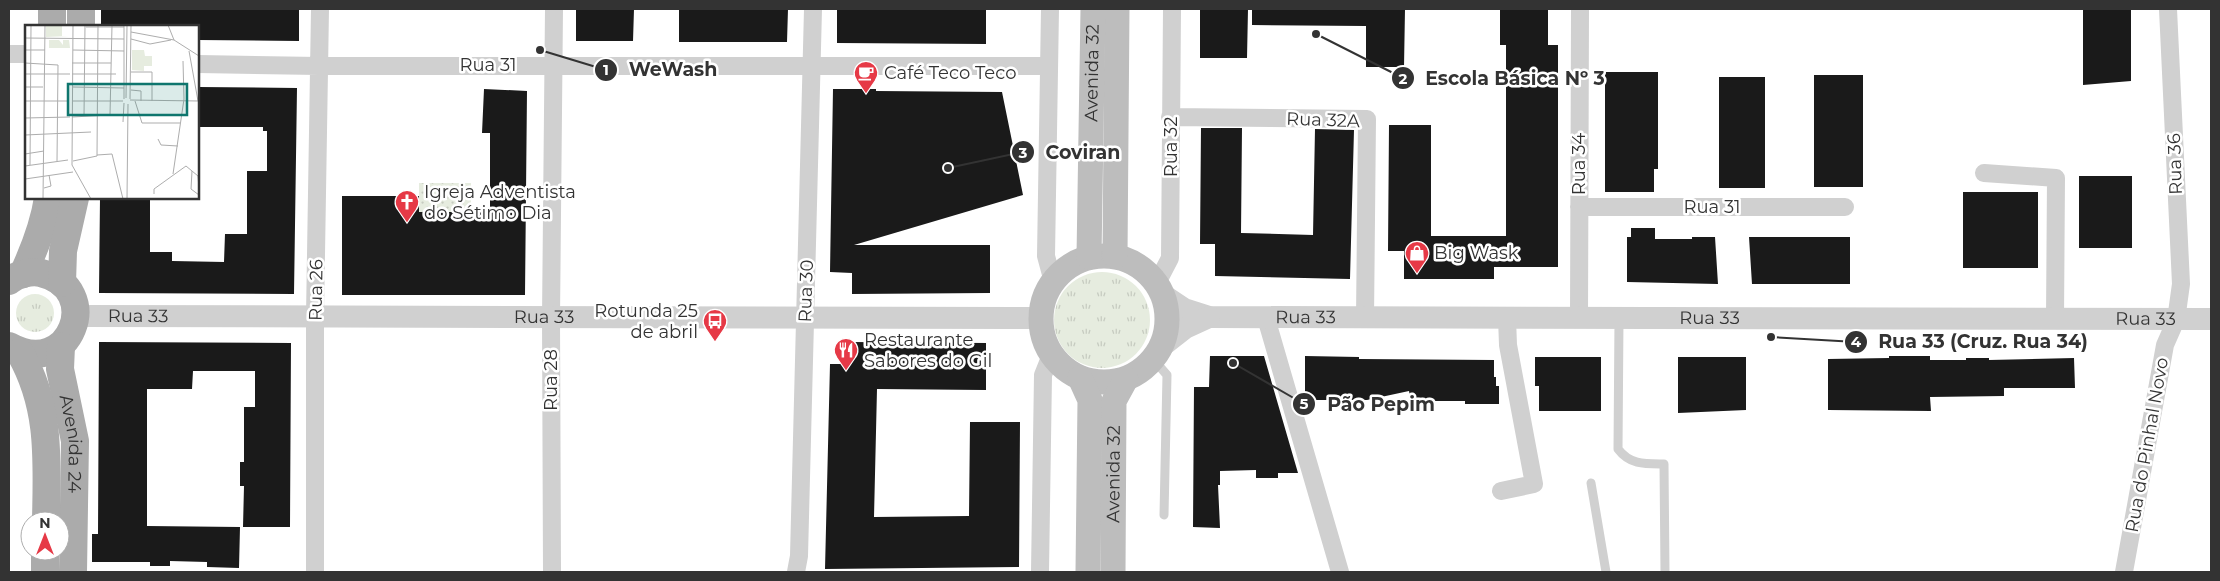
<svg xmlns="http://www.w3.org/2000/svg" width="2220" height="581" font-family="Montserrat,sans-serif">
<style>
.grass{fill:url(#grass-tufts)}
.garden{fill:url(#garden-dots)}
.building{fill:#1a1a1a}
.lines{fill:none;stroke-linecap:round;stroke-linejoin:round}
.service{stroke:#d0d0d0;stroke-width:9}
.minor{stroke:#d0d0d0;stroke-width:18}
.tertiary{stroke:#d0d0d0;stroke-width:22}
.secondary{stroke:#bdbdbd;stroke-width:25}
.primary{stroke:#ababab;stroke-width:28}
.labels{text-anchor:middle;stroke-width:5;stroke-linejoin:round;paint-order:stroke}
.street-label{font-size:18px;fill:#333;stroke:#fff}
.poi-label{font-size:18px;fill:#333;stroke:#fff;text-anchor:start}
.inset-road{fill:none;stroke:#adadad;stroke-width:1}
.view{fill:#0f766e;fill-opacity:0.15;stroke:#0f766e;stroke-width:2.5}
.inset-edge{fill:none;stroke:#333;stroke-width:2.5}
.leader{fill:none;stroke:#333;stroke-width:2}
.callout-dot{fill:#333;stroke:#fff;stroke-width:2}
.mark-label{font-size:15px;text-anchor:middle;font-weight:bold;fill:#fff}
.callout-label{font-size:19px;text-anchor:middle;font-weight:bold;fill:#333;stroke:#fff;stroke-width:5;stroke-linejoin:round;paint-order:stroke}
</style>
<defs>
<pattern id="grass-tufts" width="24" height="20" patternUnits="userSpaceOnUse" patternTransform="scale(1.25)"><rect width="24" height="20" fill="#e6ecdf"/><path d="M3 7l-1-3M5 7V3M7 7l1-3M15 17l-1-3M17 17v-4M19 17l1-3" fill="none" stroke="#c6cbc0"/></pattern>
<pattern id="garden-dots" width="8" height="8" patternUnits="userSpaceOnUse" patternTransform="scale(1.25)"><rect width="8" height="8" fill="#e6ecdf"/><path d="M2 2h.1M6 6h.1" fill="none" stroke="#c6cbc0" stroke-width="1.8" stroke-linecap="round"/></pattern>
</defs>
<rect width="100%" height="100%" fill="#fff"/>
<path class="grass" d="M1054 320a48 48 0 1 1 96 0a48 48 0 1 1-96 0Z
M16 313a19 19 0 1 1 38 0a19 19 0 1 1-38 0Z"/>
<path class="garden" d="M419,183H471V212H419Z"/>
<path class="building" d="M101,9H299V41L198,40V26H101Z
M576,9H634L633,41H576Z
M679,9H788L787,42H679Z
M837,9H986V44L837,43Z
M1200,9H1248L1247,58H1200Z
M1252,9H1405L1404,67H1366V26L1252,25Z
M1500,9H1548V45H1558V267H1494V279H1404V251H1388L1389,125H1431V236H1506V45H1500Z
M2083,9H2131V81L2083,85Z
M1605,72H1658V169H1654V192H1605Z
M1814,75H1863V187H1814Z
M1719,77H1765V188H1719Z
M198,87L297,88L294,294L99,293L100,198H150V252H172V261L224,262L225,234H247V171H267V131H263V127H198Z
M484,89L527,91L525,295H342V196H419V212H490V133H482Z
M833,89H876V91L1002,92L1023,195L854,245H990V293L852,294V273L830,272Z
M1201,128H1242L1241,233L1313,235L1315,129L1354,130L1350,279L1215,276V244H1200Z
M2079,176H2132V248H2079Z
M1963,192H2038V268H1963Z
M1631,228H1655V239H1692V237H1715L1718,284L1627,282V237H1631Z
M1749,237H1850V284H1752Z
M99,342L291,343L290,527H243L244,486H240V462H244V407H255V371H193L192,389H147V526L240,527L239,568L207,567V562L170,561V566H150V562H92V534H98Z
M851,342L986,343V390L877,389L874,517L969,516L970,422H1020L1019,567L825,569L830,364H851Z
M1210,356H1264L1298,473H1278V478H1256V470L1220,471V485H1218L1220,528L1193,527L1194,387H1209Z
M1305,356L1359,357V359L1494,360V377H1496V386H1499V404H1465V401H1411L1409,391L1367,400H1305Z
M1889,356H1930V360H1966V358H1989V360L2074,358L2075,388H2004V396L1930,397L1931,411L1828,410V359L1889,358Z
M1535,357H1601V411H1539V386H1535Z
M1678,357H1746V410L1678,413Z"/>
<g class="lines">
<path class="service" d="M1619,319L1618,449C1630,465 1645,464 1664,464L1665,572
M1154,360L1167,375L1164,515
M1591,483L1606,572"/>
<path class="minor" d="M1050,9L1046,256L1053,282
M9,54H26
M198,64L319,66H1049
M1170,117L1367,119L1365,319
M1984,173L2056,178L2055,319
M1579,207H1845
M1157,283L1170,258L1172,9
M1266,318L1340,572
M1579,319L1580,9
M1501,491L1534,484L1508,345L1507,318
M315,572V316L320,9
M552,572L551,318L554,9
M796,572L799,556L813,9
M1040,572L1043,375L1051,355
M2124,572L2165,345L2176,320L2181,284L2168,9"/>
<g class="tertiary">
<path id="s1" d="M1163,295L1184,309L1209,317L2211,319"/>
<path id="s2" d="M76,316L1040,318"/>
<path d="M1162,346L1185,328L1209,317"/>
</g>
<g class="secondary">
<circle cx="1104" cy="319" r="63"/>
<path d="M1115,256L1117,9"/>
<path id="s3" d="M1089,257L1093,9"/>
<path d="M1080,378L1090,400L1088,572"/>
<path id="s4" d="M1113,572L1114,401L1126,379"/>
</g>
<g class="primary">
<path d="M52,26V9"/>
<path d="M81,26V9"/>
<path d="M23,274C35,248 44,225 48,198"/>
<path d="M9,281C17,274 31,271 41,273C105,288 71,381 9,346"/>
<path d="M62,283L63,251L75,198"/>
<path id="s5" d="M61,346L60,369L75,441L73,572"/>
<path d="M20,353C51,407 47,461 46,521"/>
<path d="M45,572V551"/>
</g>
</g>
<defs>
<g id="cafe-pin" transform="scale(1.25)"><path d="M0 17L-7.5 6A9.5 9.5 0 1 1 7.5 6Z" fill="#e63946" stroke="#fff"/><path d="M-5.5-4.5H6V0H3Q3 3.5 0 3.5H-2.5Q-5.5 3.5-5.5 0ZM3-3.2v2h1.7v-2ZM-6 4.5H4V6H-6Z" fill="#fff"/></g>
<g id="church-pin" transform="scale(1.25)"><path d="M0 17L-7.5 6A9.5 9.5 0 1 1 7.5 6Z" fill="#e63946" stroke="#fff"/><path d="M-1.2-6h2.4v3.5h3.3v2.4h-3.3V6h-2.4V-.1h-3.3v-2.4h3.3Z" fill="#fff"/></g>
<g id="shop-pin" transform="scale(1.25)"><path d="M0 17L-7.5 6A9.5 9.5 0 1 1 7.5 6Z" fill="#e63946" stroke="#fff"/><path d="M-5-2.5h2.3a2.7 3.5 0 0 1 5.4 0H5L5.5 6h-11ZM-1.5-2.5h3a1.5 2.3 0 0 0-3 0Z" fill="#fff"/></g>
<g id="bus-pin" transform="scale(1.25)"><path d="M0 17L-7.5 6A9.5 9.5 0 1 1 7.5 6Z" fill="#e63946" stroke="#fff"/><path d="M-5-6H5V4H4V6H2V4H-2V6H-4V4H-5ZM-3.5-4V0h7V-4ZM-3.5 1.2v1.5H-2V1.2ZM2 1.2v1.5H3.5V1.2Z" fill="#fff"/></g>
<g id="restaurant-pin" transform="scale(1.25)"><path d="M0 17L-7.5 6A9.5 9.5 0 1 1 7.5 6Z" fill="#e63946" stroke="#fff"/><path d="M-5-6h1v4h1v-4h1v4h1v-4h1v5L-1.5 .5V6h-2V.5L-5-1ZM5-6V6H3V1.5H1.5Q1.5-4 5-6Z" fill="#fff"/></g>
</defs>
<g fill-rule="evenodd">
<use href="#cafe-pin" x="866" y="73"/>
<use href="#church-pin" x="407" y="202"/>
<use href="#shop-pin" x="1417" y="253"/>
<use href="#bus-pin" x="715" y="321"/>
<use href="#restaurant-pin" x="846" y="350"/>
</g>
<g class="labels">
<g class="street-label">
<text x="488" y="71">Rua 31</text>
<text dy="6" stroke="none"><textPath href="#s3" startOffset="184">Avenida 32</textPath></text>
<text transform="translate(1323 120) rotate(2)" y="6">Rua 32A</text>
<text transform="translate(1171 147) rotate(-90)" y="6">Rua 32</text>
<text transform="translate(1579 164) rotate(-90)" y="6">Rua 34</text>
<text transform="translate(2175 164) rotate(-92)" y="6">Rua 36</text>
<text x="1712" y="213">Rua 31</text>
<text transform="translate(316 290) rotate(-89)" y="6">Rua 26</text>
<text transform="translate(806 291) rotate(-88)" y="6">Rua 30</text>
<text dy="6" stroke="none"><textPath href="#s2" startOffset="62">Rua 33</textPath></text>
<text dy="6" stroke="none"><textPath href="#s2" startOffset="468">Rua 33</textPath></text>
<text dy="6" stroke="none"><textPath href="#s1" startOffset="148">Rua 33</textPath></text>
<text dy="6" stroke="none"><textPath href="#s1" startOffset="552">Rua 33</textPath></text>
<text dy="6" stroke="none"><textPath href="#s1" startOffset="988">Rua 33</textPath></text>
<text transform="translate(551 380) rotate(-90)" y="6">Rua 28</text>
<text dy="6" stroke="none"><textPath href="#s5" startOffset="99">Avenida 24</textPath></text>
<text transform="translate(2147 445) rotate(-80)" y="6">Rua do Pinhal Novo</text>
<text dy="6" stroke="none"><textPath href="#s4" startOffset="98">Avenida 32</textPath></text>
</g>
<g class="poi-label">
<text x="884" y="79">Café Teco Teco</text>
<text x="424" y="198">Igreja Adventista<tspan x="424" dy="21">do Sétimo Dia</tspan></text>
<text x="1434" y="259">Big Wask</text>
<text x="698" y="317" text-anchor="end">Rotunda 25<tspan x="698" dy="21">de abril</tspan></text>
<text x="864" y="346">Restaurante<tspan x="864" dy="21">Sabores do Gil</tspan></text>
</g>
</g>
<g transform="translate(25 25)">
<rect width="174" height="174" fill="#fff"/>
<path d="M21,0H37V11H44L21,12ZM24,15H34L38,20V15H44L45,23H24ZM107,25H119L120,31H127V41H119V46L107,45Z" fill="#e6ecdf"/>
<path class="inset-road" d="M48,0L47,140L66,174M143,0L149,15M61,2H99M106,7L149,15L174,31M0,13L99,14M106,14L125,19L146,15M0,25H20M48,25L99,26M164,26L173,76M0,38L33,40L32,136M47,38H86M106,47H127V76M0,49H45M47,49H91M0,62H18M48,62L99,63M106,65L116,66V76M101,73L102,0M99,74V0M105,74L106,0M105,75L174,76M0,76H42M48,76H98M110,76L117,98H155M59,91L60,0M47,92L85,90L87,0M0,93L45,92M98,97L99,78M0,110L66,107M133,114L136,120L153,121M0,129L19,126M72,130L87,129L98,174M48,136L72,131L73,0M5,140L6,0M0,141L43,135M167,146L166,164L174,170M148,149L159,74L158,36M0,154L48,147M19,163L26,161L24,150M129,169V164L161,141L173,151L174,163M18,174L20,0M102,174L103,79"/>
<path class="view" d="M43,59H162V90H43Z"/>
<rect width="174" height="174" class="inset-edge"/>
</g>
<path class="leader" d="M540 50L606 70M1316 34L1403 78M948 168L1023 152M1771 337L1856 342M1233 363L1304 404"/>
<g class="callout-dot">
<circle cx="540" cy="50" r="5"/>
<circle cx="1316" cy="34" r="5"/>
<circle cx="948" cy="168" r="5"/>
<circle cx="1771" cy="337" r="5"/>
<circle cx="1233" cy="363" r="5"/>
<circle cx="606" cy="70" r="12"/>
<circle cx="1403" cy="78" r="12"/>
<circle cx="1023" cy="152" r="12"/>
<circle cx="1856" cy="342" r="12"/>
<circle cx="1304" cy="404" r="12"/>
</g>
<g class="mark-label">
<text x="606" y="75">1</text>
<text x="1403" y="84">2</text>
<text x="1023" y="158">3</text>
<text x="1856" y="347">4</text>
<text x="1304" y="409">5</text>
</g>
<g class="callout-label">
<text x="673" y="76">WeWash</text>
<text x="1515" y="85">Escola Básica Nº 3</text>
<text x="1083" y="159">Coviran</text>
<text x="1983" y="348">Rua 33 (Cruz. Rua 34)</text>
<text x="1381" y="411">Pão Pepim</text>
</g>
<rect width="2220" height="581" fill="none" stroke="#333333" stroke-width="20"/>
<g transform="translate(45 536)"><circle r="24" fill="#ffffff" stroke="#adadad"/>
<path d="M0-4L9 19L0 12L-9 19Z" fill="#e63946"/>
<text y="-8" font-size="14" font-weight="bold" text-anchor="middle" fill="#333333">N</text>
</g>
</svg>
